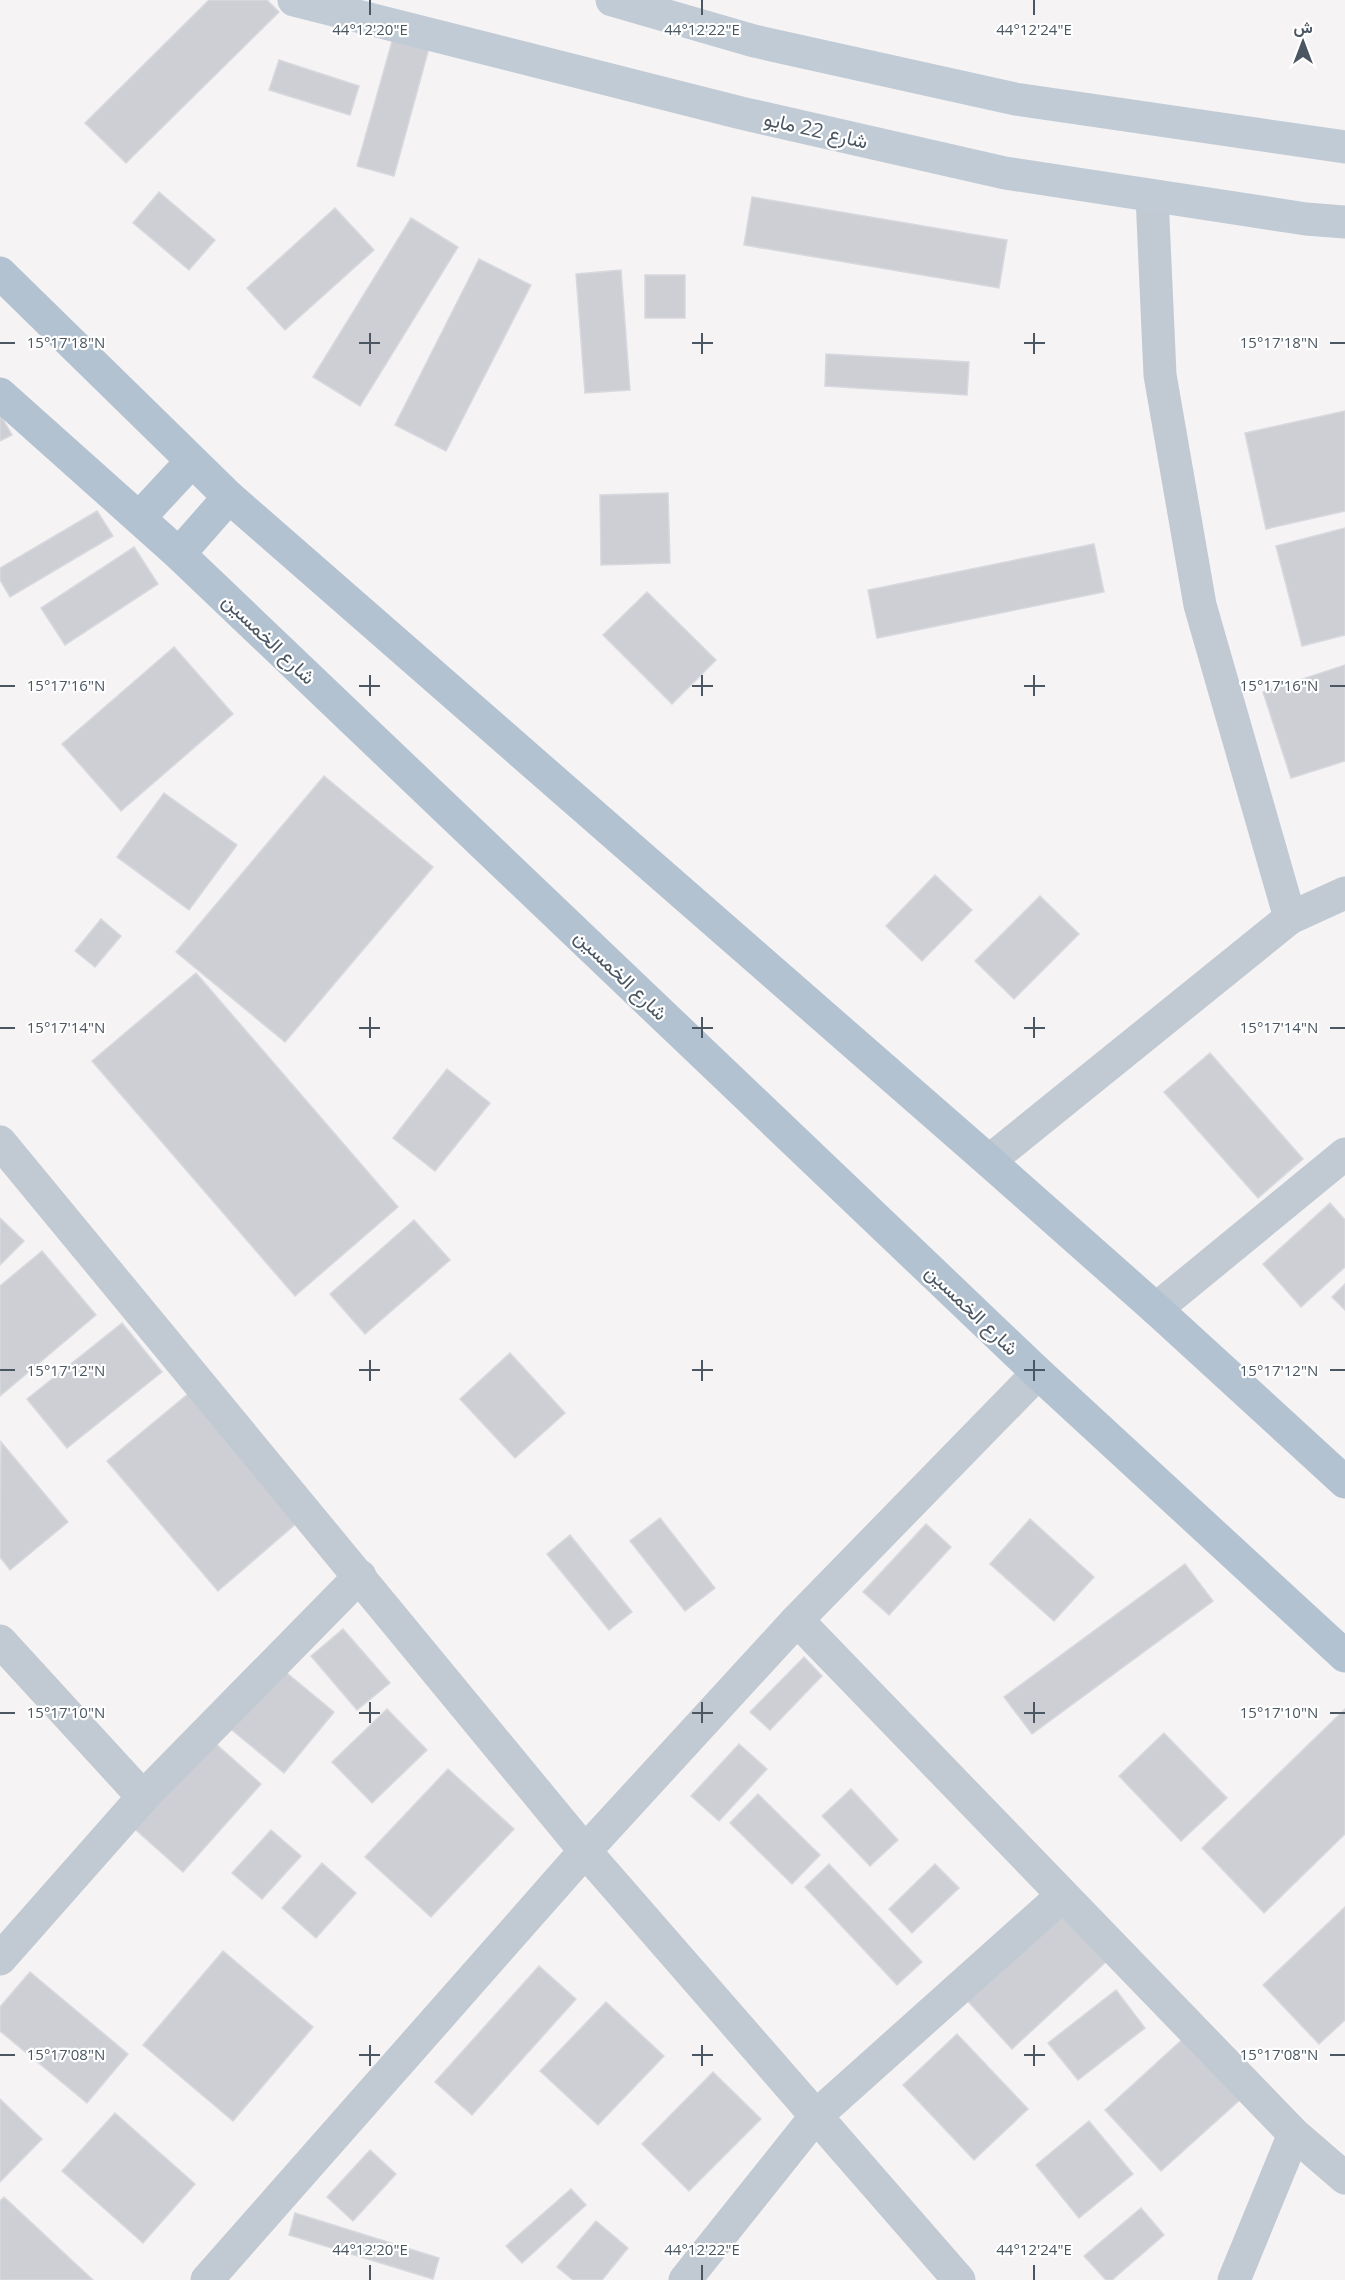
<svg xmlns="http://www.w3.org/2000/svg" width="1345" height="2280" font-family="'Open Sans',Vazirmatn,sans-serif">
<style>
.building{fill:#cdcfd5;stroke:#d7d9de;stroke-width:1.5}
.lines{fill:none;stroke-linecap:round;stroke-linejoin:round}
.street{stroke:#c1cad2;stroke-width:33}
.secondary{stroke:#c1cbd6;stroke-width:33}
.primary{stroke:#b3c2d1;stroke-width:33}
.ticks{fill:none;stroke:#4a5661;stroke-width:2}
.labels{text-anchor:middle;stroke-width:4.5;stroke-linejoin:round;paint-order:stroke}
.street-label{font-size:20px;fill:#4a5661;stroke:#fff}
.ticks-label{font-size:15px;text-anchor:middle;fill:#4a5661;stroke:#fff;stroke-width:4.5;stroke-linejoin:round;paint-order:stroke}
</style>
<rect width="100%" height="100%" fill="#f5f3f3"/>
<path class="building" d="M209,0H267L279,12L126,163L85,123Z
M393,38L429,48L394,176L357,166Z
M279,60L359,86L350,115L269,90Z
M159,192L215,240L189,270L133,223Z
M752,197L1007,240L999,288L744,245Z
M335,208L374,250L285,330L247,288Z
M411,218L458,247L360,406L313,377Z
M479,259L531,285L446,451L395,425Z
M621,270L630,390L585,393L576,274Z
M645,275H685V318H645Z
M826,354L969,362L967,395L825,386Z
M1345,411V511L1266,529L1245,433Z
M0,414L12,435L0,441Z
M668,493L670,563L601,565L600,495Z
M97,511L113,536L10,597L0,580V568Z
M1345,528V635L1302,646L1276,546Z
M1094,544L1104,592L877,638L868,590Z
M134,547L158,584L65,645L41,608Z
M647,592L716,660L672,704L603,635Z
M174,647L233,714L121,811L62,744Z
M1345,665V761L1291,778L1263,692Z
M324,776L433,867L285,1042L176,952Z
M164,793L237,845L189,910L117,857Z
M935,875L972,910L922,961L886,926Z
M1040,896L1079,934L1014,999L975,961Z
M101,919L121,936L95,967L75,951Z
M196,973L398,1207L295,1296L92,1061Z
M1210,1053L1303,1159L1258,1198L1164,1092Z
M447,1069L490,1103L435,1171L393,1138Z
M1330,1203L1345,1220V1267L1301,1307L1263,1264Z
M0,1218L24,1241L0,1265Z
M414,1220L450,1260L365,1334L330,1294Z
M42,1251L96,1315L0,1396V1286Z
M1345,1284V1310L1332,1297Z
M122,1323L162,1372L67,1448L27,1399Z
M510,1353L565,1413L515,1458L460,1399Z
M188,1394L298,1522L218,1591L107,1461Z
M1,1442L68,1522L10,1570L0,1557Z
M660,1518L715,1588L685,1611L630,1541Z
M1030,1519L1094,1577L1054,1621L990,1564Z
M926,1524L951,1547L889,1615L863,1592Z
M570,1535L632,1612L609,1630L547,1554Z
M1185,1564L1213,1601L1032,1734L1004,1697Z
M343,1629L390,1683L357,1710L311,1656Z
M804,1657L822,1676L770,1730L750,1712Z
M271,1660L334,1712L284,1773L221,1721Z
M387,1709L427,1750L372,1803L332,1762Z
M1345,1709V1834L1264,1913L1202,1848Z
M1164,1733L1227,1798L1181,1841L1119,1776Z
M207,1736L261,1784L183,1872L128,1823Z
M739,1744L767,1769L719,1821L691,1796Z
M448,1769L514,1829L431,1917L365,1857Z
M851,1789L898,1840L870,1866L822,1816Z
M758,1794L820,1855L792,1884L730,1823Z
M271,1830L301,1856L262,1899L232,1873Z
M322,1863L356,1893L316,1938L282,1908Z
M829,1864L922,1962L897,1985L805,1887Z
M935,1864L959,1888L912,1933L889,1909Z
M1345,1907V2020L1319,2044L1263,1985Z
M1057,1909L1107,1961L1012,2049L963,1996Z
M223,1951L313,2027L233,2121L143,2045Z
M539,1966L576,1999L472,2115L435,2082Z
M30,1972L128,2054L87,2103L0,2031V2007Z
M1116,1990L1145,2028L1078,2080L1048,2043Z
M606,2002L664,2056L598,2125L540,2071Z
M957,2034L1028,2109L974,2160L903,2085Z
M1185,2037L1242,2098L1161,2171L1105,2110Z
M713,2072L761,2119L689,2191L642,2144Z
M0,2099L42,2139L0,2182Z
M115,2113L195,2184L143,2243L62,2171Z
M1089,2121L1133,2174L1079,2218L1036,2165Z
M370,2150L396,2174L353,2221L327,2197Z
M571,2189L586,2205L522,2263L506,2246Z
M4,2197L93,2280H0V2201Z
M1141,2208L1164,2235L1112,2280H1106L1084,2256Z
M295,2213L439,2258L433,2279L289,2235Z
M596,2221L628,2248L602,2280H573L557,2267Z"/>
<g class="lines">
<path class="street" d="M1152,196L1160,375L1200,605L1290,918
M0,1142L585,1851L959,2280
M989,1161L1290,918L1345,893
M1156,1309L1345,1154
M797,1620L1294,2134L1345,2178
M0,1641L143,1797
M0,1959L143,1797L360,1576
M207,2280L585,1851L797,1620L1038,1373
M685,2280L816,2116L1063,1895
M1234,2280L1294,2134"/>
<path class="secondary" d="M294,0L741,113L1005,173L1306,219L1345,222
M612,0L754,41L1015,99L1345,147"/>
<path class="primary" d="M0,273L229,497L989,1161L1156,1309L1345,1482
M0,394L179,554L1038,1373L1345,1656
M139,518L192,461
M179,554L229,497"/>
</g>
<path class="ticks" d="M370,0V15M702,0V15M1034,0V15M370,333V354M702,333V354M1034,333V354M0,343H15M359,343H380M692,343H713M1024,343H1045M1330,343H1345M370,675V696M702,675V696M1034,675V696M0,686H15M359,686H380M692,686H713M1024,686H1045M1330,686H1345M370,1017V1038M702,1017V1038M1034,1017V1038M0,1028H15M359,1028H380M692,1028H713M1024,1028H1045M1330,1028H1345M370,1360V1381M702,1360V1381M1034,1360V1381M0,1370H15M359,1370H380M692,1370H713M1024,1370H1045M1330,1370H1345M370,1702V1723M702,1702V1723M1034,1702V1723M0,1713H15M359,1713H380M692,1713H713M1024,1713H1045M1330,1713H1345M370,2045V2066M702,2045V2066M1034,2045V2066M0,2055H15M359,2055H380M692,2055H713M1024,2055H1045M1330,2055H1345M370,2265V2280M702,2265V2280M1034,2265V2280"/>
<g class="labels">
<g class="street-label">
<text transform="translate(816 130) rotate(13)" y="7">شارع 22 مايو</text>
<text transform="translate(269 639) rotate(44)" y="7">شارع الخمسين</text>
<text transform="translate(621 975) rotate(44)" y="7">شارع الخمسين</text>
<text transform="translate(972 1310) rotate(44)" y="7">شارع الخمسين</text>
</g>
</g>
<g class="ticks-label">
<text x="370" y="35">44°12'20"E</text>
<text x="702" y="35">44°12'22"E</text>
<text x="1034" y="35">44°12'24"E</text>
<text x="66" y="348">15°17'18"N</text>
<text x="1279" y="348">15°17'18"N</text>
<text x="66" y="691">15°17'16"N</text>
<text x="1279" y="691">15°17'16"N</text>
<text x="66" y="1033">15°17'14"N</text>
<text x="1279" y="1033">15°17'14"N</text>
<text x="66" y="1376">15°17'12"N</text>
<text x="1279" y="1376">15°17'12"N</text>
<text x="66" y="1718">15°17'10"N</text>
<text x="1279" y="1718">15°17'10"N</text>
<text x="66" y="2060">15°17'08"N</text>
<text x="1279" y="2060">15°17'08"N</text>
<text x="370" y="2255">44°12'20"E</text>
<text x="702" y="2255">44°12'22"E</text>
<text x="1034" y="2255">44°12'24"E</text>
</g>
<g transform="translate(1303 42)" stroke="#ffffff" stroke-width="4.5" paint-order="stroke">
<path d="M0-4.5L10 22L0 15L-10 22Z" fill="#4a5661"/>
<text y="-9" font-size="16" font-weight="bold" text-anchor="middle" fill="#4a5661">ش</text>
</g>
</svg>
